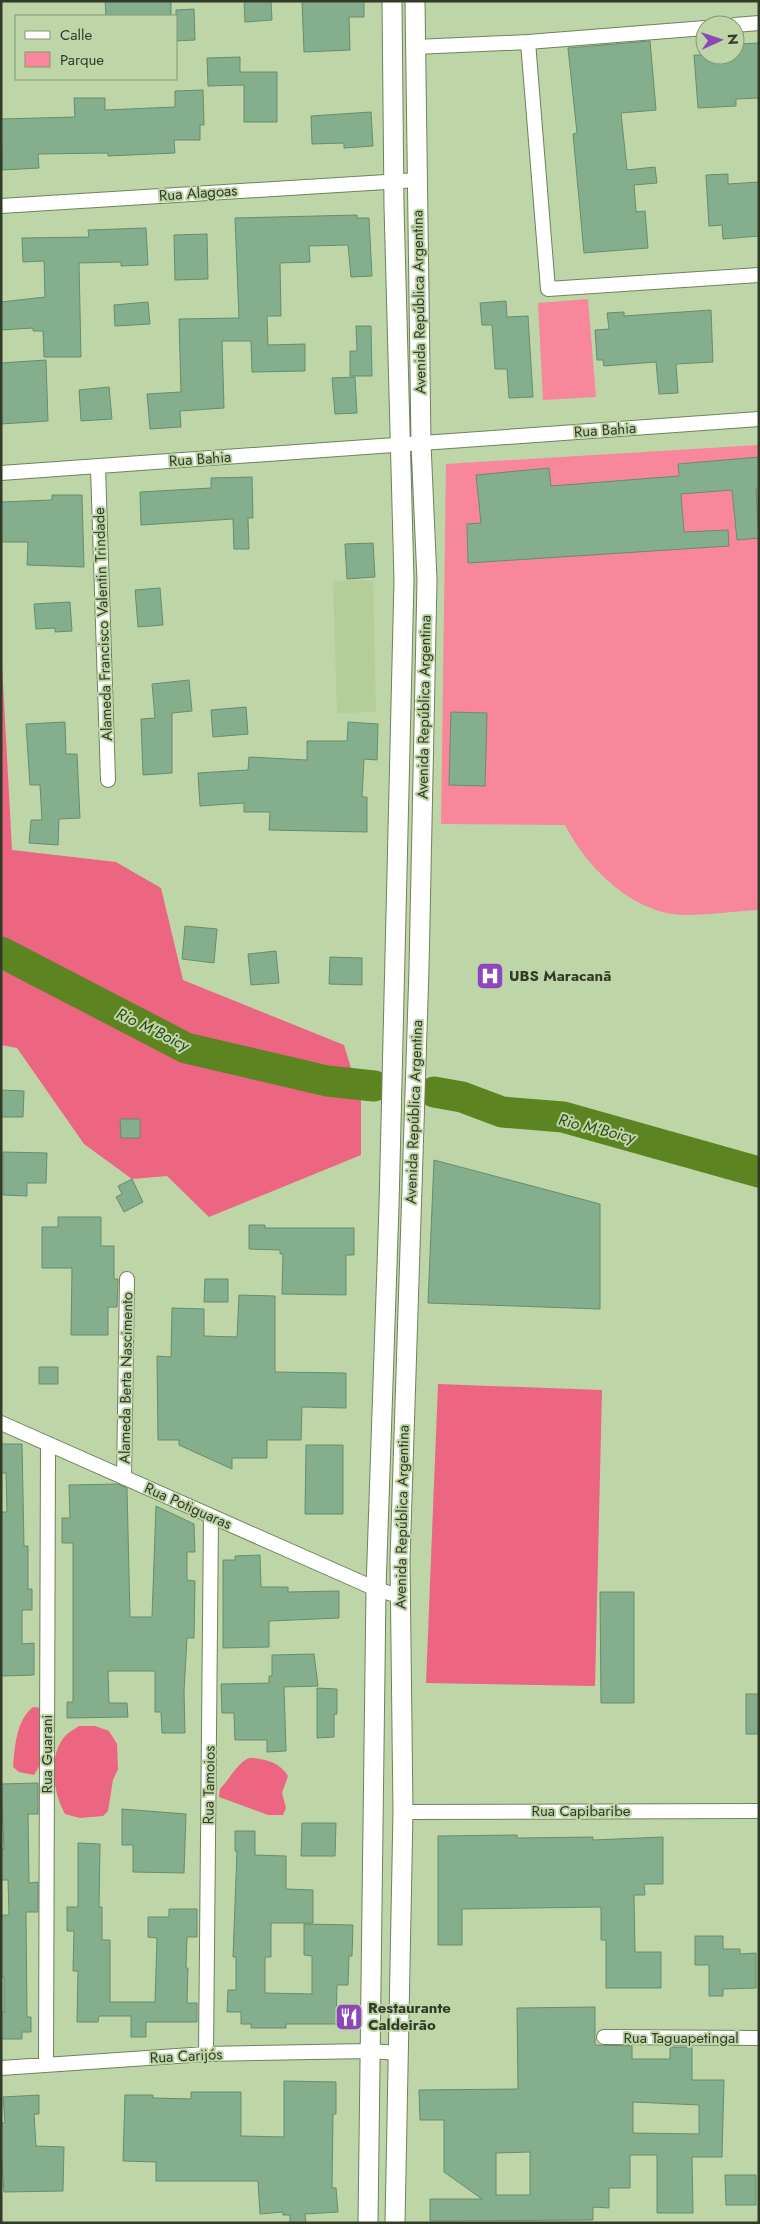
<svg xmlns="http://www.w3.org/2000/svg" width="760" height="2224" font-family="Jost,sans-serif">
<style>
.built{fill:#b3ce99}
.green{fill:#f9879b}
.forest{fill:#ec6581}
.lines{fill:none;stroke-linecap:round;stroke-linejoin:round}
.river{stroke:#5c8521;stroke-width:31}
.building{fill:#85ae8c;stroke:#668e6d;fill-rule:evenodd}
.street-casing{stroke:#6e8359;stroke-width:16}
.secondary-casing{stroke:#6e8359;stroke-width:21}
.street{stroke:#fff;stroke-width:14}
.secondary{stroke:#fff;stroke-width:19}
.labels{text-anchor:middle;stroke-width:4;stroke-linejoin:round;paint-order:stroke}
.street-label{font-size:15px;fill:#323b28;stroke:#bed5a8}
.poi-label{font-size:15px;font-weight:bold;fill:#323b28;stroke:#bed5a8;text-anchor:start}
.water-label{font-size:16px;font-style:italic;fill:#324715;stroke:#bed5a8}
</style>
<rect width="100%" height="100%" fill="#bed5a8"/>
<path class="built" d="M373,580L376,712L337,713L333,581Z"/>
<path class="green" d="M588,299L596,397L543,400L538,303Z
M759,445V910C735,911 710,915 686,915C634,915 587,868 565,825L441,824L446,464Z"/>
<path class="forest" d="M1,646L12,850L116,862L161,888L183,980L344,1045L361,1101V1155L209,1217L167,1176L132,1179L84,1144L17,1048L1,1045Z
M438,1384L602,1390L595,1686L426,1683Z
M33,1707L41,1708L43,1716L39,1755C42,1763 38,1769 34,1775L19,1772L13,1767C15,1746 16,1721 33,1707Z
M79,1726H95L109,1731L117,1744L118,1769L113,1780L108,1811L103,1816L80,1818L65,1814C53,1792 47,1756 66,1735C69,1732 75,1729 79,1726Z
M249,1758C264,1758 280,1762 288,1776L282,1793L286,1808L283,1815H268L219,1797L220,1789C229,1780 238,1762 249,1758Z"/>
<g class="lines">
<path class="river" d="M1,952L186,1048L327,1081L374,1086
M434,1092L462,1097L502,1112L563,1117L759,1172"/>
</g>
<path class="building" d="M105,1H171V16H106Z
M244,1H271L272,20L245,22Z
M302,1H364V17H349L350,50L304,52Z
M194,9L195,40L176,41V10Z
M650,41L656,110L621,113L627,170L655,167L657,183L634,185L636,212L645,211L648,248L584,253L573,134L577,133L568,48Z
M759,43V98L736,99V106L698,108L694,55H739L738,44Z
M240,57V72H277V122H244V85L208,86L207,58Z
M203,90L204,125H200V140H174L175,153L108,156V153L38,154L39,168L2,170L1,119L75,117L74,98H105V110L175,107V91Z
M371,112L373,146L344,148V143L312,144L311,116Z
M728,174V184L759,182V236L723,239L722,225L709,226L706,175Z
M357,215V218H369L372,276L351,277L348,245L309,246L310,262L280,263L281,316H267L268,345L305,344V371L252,372L251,341H222L224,408L180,411L181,427L150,429L147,394L181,392L179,319L239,318L235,218Z
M146,228L148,265L121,266V262L79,263L81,357H44L43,331H33V328L1,330V302L45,297L44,261L23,262L22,238L89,237L88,230Z
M207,234L208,279L175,280L174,235Z
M506,301L507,317L528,316L533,397L509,398L507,369H495L492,325H482L480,303Z
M148,302L150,324L115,326L114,305Z
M711,310L713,362L676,364L678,393L659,394L656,362L604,366L603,360H597L595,330L609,329L607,313L624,312V316Z
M356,326H371L372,376H350V351H357Z
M46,360L48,421L1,424V363Z
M355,377L357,413L335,414L332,378Z
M109,387L112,419L81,421L79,390Z
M759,457V488L756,489L759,538L737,540L732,490L681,494L684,532L728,530L729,546L468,563L467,524L481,523L476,475L549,468L551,486L679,476L678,464Z
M252,477L253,518H248L249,549H234L233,519L141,525L140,492L211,488V478Z
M52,495H82L84,567L27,565L28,542H1V502L52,500Z
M373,543L375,577L347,579L345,544Z
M160,588L163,625L138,627L135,590Z
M70,602L72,631L55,632V628L36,629L34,604Z
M189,680L192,711L172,713V773L143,775L141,719L155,718L152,684Z
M246,707L248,734L213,737L211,710Z
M451,712L487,713L485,786L449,785Z
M65,722L66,754H77L80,818L59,819L58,845L29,843L31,820H42L40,785H30L26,724Z
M348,722L378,724L377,760L364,759L362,797H367V832L269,830L270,812H244V803L200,806L198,773L248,770L249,757L307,760V741H347Z
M185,926L217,929L214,963L182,959Z
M276,951L279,983L251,985L248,954Z
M330,957L362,958V985L329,984Z
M1,1090L24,1091L23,1117H1Z
M120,1119H140V1138H121Z
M3,1152L47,1153L46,1183H27V1196L3,1195Z
M434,1160L600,1204V1309L428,1303Z
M132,1179L143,1202L124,1212L116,1197L122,1194L118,1186Z
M58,1217H101V1246H114V1279H118L117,1307H108V1335H71L72,1268H42V1227H58Z
M249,1225H265V1228H354V1255H346V1295L282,1294L283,1254H280V1250L249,1249Z
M205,1279H228V1302H204Z
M239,1295L275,1296V1372L346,1373V1408L302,1407L301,1440H267V1458H232V1469L179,1445V1440H158L157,1356L171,1357L172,1308L204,1309V1336L237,1337Z
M39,1367H58V1384H39Z
M1,1444H22L24,1546H28V1589H32V1610H22V1644L34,1643V1675L1,1676V1512H7L6,1473H1Z
M306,1445H343V1514H305Z
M118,1484L127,1488L130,1617H152L156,1506L194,1524L195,1552H187V1580L195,1581L194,1638H187L184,1692L185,1733H162L161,1712H155V1671H108L109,1703H127L128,1717L67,1718V1702H73V1543H62V1518H70L69,1485Z
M260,1555L261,1587H288V1592L339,1591V1618L269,1621V1647L223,1648V1560H235V1556Z
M600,1592H634V1703H601Z
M314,1654L318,1686L284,1687L286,1751L267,1752V1740H235L234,1713H222L221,1684L269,1683V1676H272V1655Z
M317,1688L337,1689V1714H334V1737L317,1738Z
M746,1694H759V1734H746Z
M38,1783V1814H28L29,1883L38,1882V1912H26L27,2017H31V2032H22V2039H1V2012H4V1977H1V1915H9L8,1880H1V1849H4L1,1784Z
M122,1809L186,1814L184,1873L133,1872V1845H122Z
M302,1823H336L335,1856H301Z
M235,1831H255V1855L286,1856V1889L313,1890V1923H271V1957H265V1993L312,1994V1956L304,1955V1924L353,1925L352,1956H349L348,1985H337L336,2024H286V2028H251V2024H241V2012H227L228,1990H236V1957H233L237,1851H235Z
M517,1835V1838L593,1837V1840L663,1837V1884H644L645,1895H634L635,1952H661V1988H606V1940H601V1907L462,1909V1945H438V1836Z
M78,1843L100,1844L99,1907H102V1940H110V2002H155L157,1938L148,1937V1917H169V1909H197V1937H187L186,1968H188L187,2003H197V2022H146V2037H131V2016H99L98,2022H77L78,1971H73L74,1931H67V1907H78Z
M695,1936H723V1949H740V1954L756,1953V1988L723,1989V1996H709V1965H695Z
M595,2007V2045L632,2046V2059H670V2047H692V2080H724L722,2157H692L693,2213H657V2155H630V2188H609V2208L593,2207V2220L430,2221V2199H482L444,2172V2120H420L419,2090L518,2089L517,2008ZM633,2102L699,2105V2134L633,2133ZM530,2152V2195H496V2153Z
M284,2081L336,2082V2114H333L332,2188H336L338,2212L305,2214L306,2223H290V2215H283V2212L260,2214L258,2181H156V2162L123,2161L125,2095H153V2098L191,2099V2092H241V2136L284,2137Z
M39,2095V2114H34L36,2146L64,2147L63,2191L4,2192L1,2154V2123H5L3,2097Z
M725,2175H756V2205H726Z"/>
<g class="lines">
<g class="street-casing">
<path id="street" d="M735,25L759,23
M528,42L548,289L759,275
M415,47L528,42L705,28
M1,206L418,180
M98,467L108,780
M1,473L759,419
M1,1423L376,1589L399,1596
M124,1478L127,1279
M403,1812L759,1811
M604,2037L759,2038
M206,2054L211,1517
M46,2064L48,1444
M1,2068L206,2054L370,2051L398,2053"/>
</g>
<g class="secondary-casing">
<path id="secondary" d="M368,2223L376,1589L389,1206L404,580L394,206L392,1
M395,2223L403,1812L400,1560L419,969L427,580L421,444L415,1"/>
</g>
<use href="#street" class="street"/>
<use href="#secondary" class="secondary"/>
</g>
<defs>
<g id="hospital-square" transform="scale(1.4375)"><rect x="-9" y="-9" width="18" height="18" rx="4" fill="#8c47ba" stroke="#bed5a8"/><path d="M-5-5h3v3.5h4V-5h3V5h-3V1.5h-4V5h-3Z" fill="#fff"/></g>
<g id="restaurant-square" transform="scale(1.4375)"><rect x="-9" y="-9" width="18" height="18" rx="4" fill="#8c47ba" stroke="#bed5a8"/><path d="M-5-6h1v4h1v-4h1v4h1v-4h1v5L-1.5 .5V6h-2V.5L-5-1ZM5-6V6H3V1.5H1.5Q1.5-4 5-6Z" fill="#fff"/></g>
</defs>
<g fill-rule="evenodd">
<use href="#hospital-square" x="490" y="976"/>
<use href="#restaurant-square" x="349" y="2017"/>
</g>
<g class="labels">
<g class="street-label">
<text transform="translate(198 193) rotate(-4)" y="5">Rua Alagoas</text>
<text transform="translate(419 302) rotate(-91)" y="5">Avenida República Argentina</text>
<text transform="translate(605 430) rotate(-4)" y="5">Rua Bahia</text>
<text transform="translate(200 459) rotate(-4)" y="5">Rua Bahia</text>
<text transform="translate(103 624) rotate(-92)" y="5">Alameda Francisco Valentin Trindade</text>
<text transform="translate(424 707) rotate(-89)" y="5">Avenida República Argentina</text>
<text transform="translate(414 1112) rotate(-88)" y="5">Avenida República Argentina</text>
<text transform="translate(126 1378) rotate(-89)" y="5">Alameda Berta Nascimento</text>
<text transform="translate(188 1506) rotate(24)" y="5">Rua Potiguaras</text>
<text transform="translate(402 1517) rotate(-89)" y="5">Avenida República Argentina</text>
<text transform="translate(47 1754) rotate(-90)" y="5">Rua Guarani</text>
<text transform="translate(209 1785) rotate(-89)" y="5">Rua Tamoios</text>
<text x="581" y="1816">Rua Capibaribe</text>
<text x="681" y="2043">Rua Taguapetingal</text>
<text transform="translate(186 2056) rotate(-3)" y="5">Rua Carijós</text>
</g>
<g class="poi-label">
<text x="509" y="981">UBS Maracanã</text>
<text x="368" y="2013">Restaurante<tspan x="368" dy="17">Caldeirão</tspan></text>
</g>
<g class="water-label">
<text transform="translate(153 1029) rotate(26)" y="6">Rio M'Boicy</text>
<text transform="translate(597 1128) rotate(14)" y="6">Rio M'Boicy</text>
</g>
</g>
<rect width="760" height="2224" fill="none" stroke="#323b28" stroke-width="5"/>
<rect x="15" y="15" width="162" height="65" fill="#bed5a8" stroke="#869775"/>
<rect x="25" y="31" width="25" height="8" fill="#ffffff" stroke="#869775"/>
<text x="60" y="40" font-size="15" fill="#323b28">Calle</text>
<rect x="25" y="52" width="25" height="15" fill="#f9879b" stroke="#869775"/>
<text x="60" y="65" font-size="15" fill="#323b28">Parque</text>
<g transform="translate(720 40) rotate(87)"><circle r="24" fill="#bed5a8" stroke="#869775"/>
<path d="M0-4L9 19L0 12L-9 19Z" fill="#8c47ba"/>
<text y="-8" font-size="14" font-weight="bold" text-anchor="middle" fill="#323b28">N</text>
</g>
</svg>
